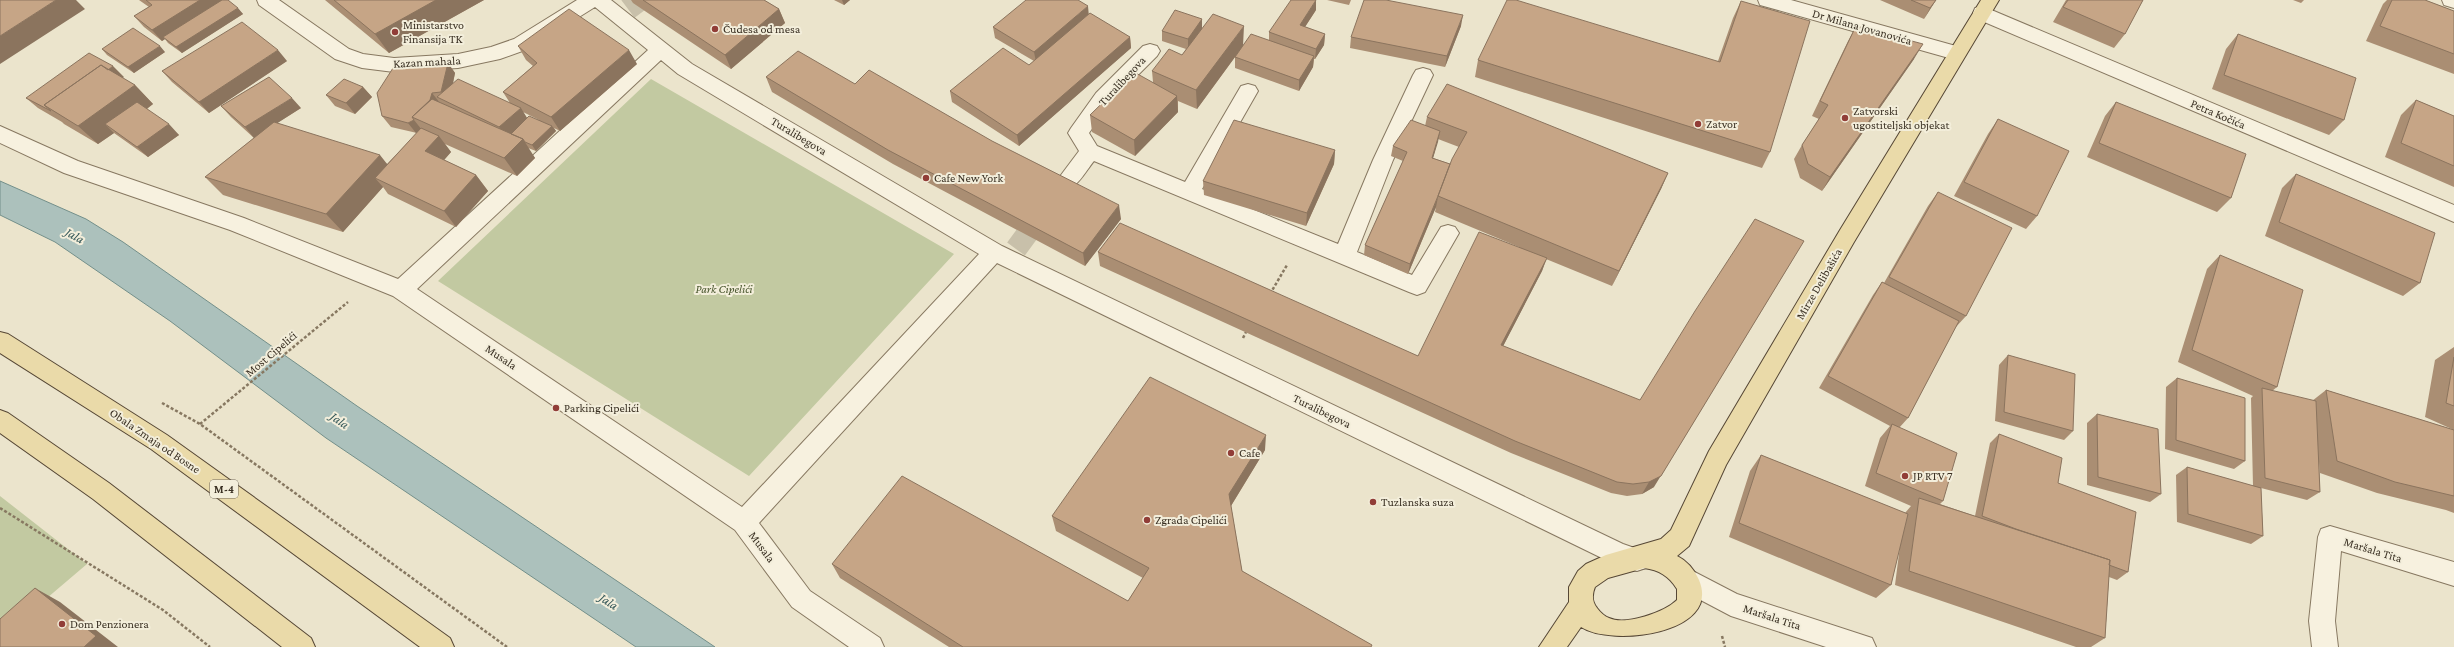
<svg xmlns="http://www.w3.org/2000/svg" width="2454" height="647" font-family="'Crimson Pro',serif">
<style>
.green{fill:#c2c9a1}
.water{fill:#acc1bc;stroke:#738f8a}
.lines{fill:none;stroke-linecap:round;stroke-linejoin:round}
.minor-tunnel{stroke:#c8c0aa;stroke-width:22;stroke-dasharray:22 11;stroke-linecap:butt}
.minor-casing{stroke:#877861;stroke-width:2}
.major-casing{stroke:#564735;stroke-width:2}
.path{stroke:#877861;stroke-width:2.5;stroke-dasharray:3 2;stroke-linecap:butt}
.minor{fill:#f7f1df;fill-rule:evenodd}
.major{fill:#eadaa9;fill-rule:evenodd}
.wall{fill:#aa8e73;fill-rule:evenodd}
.shaded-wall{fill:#8b745e}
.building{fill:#c6a586;stroke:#8b745e}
.poi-dot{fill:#913d37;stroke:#f3eedb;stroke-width:1.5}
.labels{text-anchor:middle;stroke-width:4;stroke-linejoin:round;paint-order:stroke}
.shield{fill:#f3eedb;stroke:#72695a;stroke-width:1}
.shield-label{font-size:11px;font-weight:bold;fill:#3a3023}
.poi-label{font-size:12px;fill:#3a3023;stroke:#f3eedb;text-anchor:start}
.street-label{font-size:12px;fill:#3a3023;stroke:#f3eedb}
.park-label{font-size:12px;font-style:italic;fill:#47542c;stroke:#f3eedb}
.water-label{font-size:13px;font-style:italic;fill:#345758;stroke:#f3eedb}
</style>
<rect width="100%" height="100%" fill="#ebe4cc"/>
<path class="green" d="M651,79L954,254L749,476L438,281Z
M0,496L87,564L0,638Z"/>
<path class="water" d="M0,181L86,219L123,242L357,406L715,647H636L326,438L170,321L55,242L0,215Z"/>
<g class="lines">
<path class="minor-tunnel" d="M628,9L640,0
M1016,249L1044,211"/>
<g class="minor-casing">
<path id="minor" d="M257,0H279L349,49L363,54L394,58L458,54L491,47L514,39L577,0H611L692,64L1002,246L1623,544L1646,552L1649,560L1646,568L1637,571L1608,561L997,263L759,523L810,591L880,638L884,647H849L792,607L735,530L393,296L230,230L64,173L0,143V126L78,161L244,218L398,279L648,50L595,7L528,49L500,59L458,68L394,72L362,68L335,59L259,5ZM661,60L678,74L979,254L742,507L417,289Z
M1758,0H1791L1963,48L1966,53L1963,58L1956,60L1760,5Z
M2442,0H2454V8L2444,5Z
M1982,6L2454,205V222L1975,18L1973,13L1975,8Z
M1150,44L1157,46L1160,51L1157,56L1110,103L1089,133L1097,146L1185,182L1241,86L1248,84L1255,86L1258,91L1202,189L1338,244L1373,160L1413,75L1416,70L1423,68L1430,70L1433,75L1393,160L1357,252L1412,275L1441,227L1448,225L1455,227L1459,233L1425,292L1417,295L1409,292L1094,161C1084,173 1075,194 1058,189L1055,183L1079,151L1068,133L1071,128L1096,93L1143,46Z
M2330,526L2454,562V586L2341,551L2335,621L2338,647H2312L2309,621L2318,537L2321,529Z
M1685,567L1737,594L1872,638L1876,647H1826L1731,616L1676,587L1673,579L1676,571Z"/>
</g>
<g class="major-casing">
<path id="major" d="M1981,0H1999L1854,242L1726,465L1689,546L1677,556C1687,561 1694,569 1699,580C1722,634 1611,647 1581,627L1567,647H1539L1569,602V587L1578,571L1586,564L1606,555L1661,539L1671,530L1709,451L1840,230ZM1644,568C1659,570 1669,576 1677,589V600C1665,612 1625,626 1609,618C1604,616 1600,612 1597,608C1592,602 1592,594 1595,587L1608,578Z
M0,332L8,334L167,435L450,638L454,647H420L151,449L0,353Z
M0,410L8,413L109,483L311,638L315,647H282L93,499L0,433Z"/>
</g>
<path class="path" d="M1270,294L1287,265
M1243,338L1246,332
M162,403L200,424L507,647
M200,424L348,302
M0,508L163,610L210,647
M1722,636L1725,647"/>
<use href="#minor" class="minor"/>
<use href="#major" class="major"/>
</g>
<path class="wall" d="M139,0H228L243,14L182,53L168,43L165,39L162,41L144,27L134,16L149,7Z
M325,0H484L389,53Z
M631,0H764L779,9L785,23L731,69L633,3Z
M834,0H850L844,5Z
M1327,0H1351L1349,5Z
M1880,0H1936L1924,19Z
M2066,0H2143L2125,34L2114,48L2053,22Z
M2293,0H2304L2301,3Z
M2387,0H2425L2454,11V74L2366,41L2383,4Z
M1741,1L1770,152L1762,168L1475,77L1478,60L1718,61L1733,18Z
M1316,10L1305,27L1325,34L1324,45L1315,59H1314L1313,67L1299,91L1235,68V57L1238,53L1197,109L1178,101V112L1135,156L1092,132L1090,115L1153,82L1152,71L1182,55L1186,49L1162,41V31L1202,19V29L1243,45L1269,40V32Z
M1089,14L1130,37L1131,48L1019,146L952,102L950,91L1029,65L1034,61L995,38L993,27Z
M1461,26L1445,67L1350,48L1351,37Z
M1856,26L1914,59L1822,191L1800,178L1794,159L1802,145L1819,119L1812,116L1848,41Z
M2238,34L2344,120L2329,135L2212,89L2226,49Z
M518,46L637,64L560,131L554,128L556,131L536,151L528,148L535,158L517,176L445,144L451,152L444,160L476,175L488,191L456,227L388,194L383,187L343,232L223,195L205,177L254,138L231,117L221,106L301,108L277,123L387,164L417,133L391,127L382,116L448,63L455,73L453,83L510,103L503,92L533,66L526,60ZM523,112L539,120L527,118Z
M102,49L165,52L134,73L107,55Z
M287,61L209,113L172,82L162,71Z
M124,77L122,78L135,85L153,104L147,109L179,135L148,157L114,133L98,144L64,124L62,122L38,108L26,98Z
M766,77L855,84L1121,219L1085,266L893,164L772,92Z
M363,87L372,97L355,114L335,106L326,95Z
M2416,100L2454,116V187L2385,157L2401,115Z
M2116,102L2231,198L2217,212L2087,157L2105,116Z
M1427,117L1668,173L1661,189L1612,286L1546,259L1542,271L1503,346L1654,487L1642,494L1627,496L1611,493L1511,453L1100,266L1098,252L1418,356L1519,247L1435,212L1436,207L1408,274L1364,255L1365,245L1403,161L1391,156L1393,146L1425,126ZM1438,139L1459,147L1450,164L1433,158Z
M1998,119L2037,216L2026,229L1954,196L1988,134Z
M1335,150L1334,164L1306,226L1204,195L1203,181Z
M2296,174L2420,283L2403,296L2265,236L2282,188Z
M1938,192L1966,316L1955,328L1908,418L1899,428L1943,501L1940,504L1975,516L1990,443L1999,434L2058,483L2128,572L2117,580L2109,577L2105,638L2091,647H2076L1895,585L1900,546L1891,585L1876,598L1729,537L1750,471L1761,455L1905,513L1911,506L1865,486L1880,438L1890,426L1819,388L1873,295L1882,282L1884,283L1928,206Z
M2220,255L2277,387L2272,391L2312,401L2326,390L2454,430V513L2446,510L2377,493L2320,473L2319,462L2320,492L2307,500L2261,488L2263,536L2251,544L2177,522L2176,475L2187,467L2253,486L2251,398L2253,396L2178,362L2207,269Z
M2454,347V430L2425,417L2435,360Z
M2008,355L2073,431L2064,440L1995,421L1999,365Z
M2177,378L2245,461L2234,469L2165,449L2166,387Z
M2097,414L2161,494L2150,502L2087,485V423Z
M1265,450L1231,506L1242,571L1371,647H949L840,578L832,564L1128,601L1143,578L1056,531L1052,516Z"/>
<path class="shaded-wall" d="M56,0H76L85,9L0,64V36Z
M200,0H223L163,37L165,39L162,41L152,30Z
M436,0H484L389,53L375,34Z
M842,0H850L844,5Z
M1316,0V10L1299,36L1300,25Z
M1936,0L1924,19L1930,8Z
M1088,6L1089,17L1036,62L1034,52Z
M238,8L243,14L182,53L176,47Z
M779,9L785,23L731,69L725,55Z
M1463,15L1461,26L1445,67L1447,56Z
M1202,19V30L1188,50V39Z
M1244,26L1243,46L1197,109L1196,90Z
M1325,34L1324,45L1315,59L1316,49Z
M1130,37L1131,48L1019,146L1017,135Z
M1923,44L1914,59L1822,191L1830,177Z
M160,46L165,52L134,73L128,67Z
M278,50L287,61L209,113L199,102Z
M629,50L637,64L560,131L551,117Z
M1314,56L1313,67L1299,91V80Z
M448,63L455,73L449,102L441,92Z
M113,66L124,77L67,119L52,110Z
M135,85L153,104L116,131L105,124L114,133L98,144L78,126Z
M363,87L372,97L355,114L346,103Z
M432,93L440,103L416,119Z
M1177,96L1178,112L1135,156L1134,140Z
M292,98L301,108L254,138L245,127Z
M521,108L527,118L507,138L499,127Z
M414,120L422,130L416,133L408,123Z
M169,124L179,135L148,157L137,147Z
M552,126L556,131L536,151L532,145Z
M1440,131L1438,142L1430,168L1432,158Z
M439,136L451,152L438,167L425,151Z
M523,139L535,158L517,176L504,158Z
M1335,150L1334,164L1306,226L1307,213Z
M380,155L395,174L375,178L383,187L343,232L326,214Z
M1668,173L1661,189L1612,286L1619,271Z
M476,175L488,191L456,227L444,211Z
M1438,197L1436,207L1408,274L1410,264Z
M1119,205L1121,219L1085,266L1083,253Z
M1796,254L1654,487L1642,494L1649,482Z
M1547,258L1542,271L1497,358L1501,345Z
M1266,435L1265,450L1229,509V494Z
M35,588L60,602L118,647H84Z"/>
<path class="building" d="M0,0H56L0,36Z
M146,0H200L152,30L134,16L152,5Z
M222,0H228L238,8L176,47L163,37Z
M334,0H436L375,34Z
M643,0H764L779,9L725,55Z
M1026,0H1078L1088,6L1034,52L993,27Z
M1291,0H1316L1300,25L1325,34L1316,49L1269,32Z
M1364,0H1386L1463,15L1447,56L1351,37Z
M1507,0H1516L1720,62L1741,1L1810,21L1770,152L1478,60Z
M1911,0H1936L1930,8Z
M2068,0H2143L2125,34L2063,7Z
M2392,0H2425L2454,11V54L2380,26Z
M569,9L629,50L551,117L503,92L537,63L518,46Z
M1175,10L1202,19L1188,39L1162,31Z
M1090,13L1130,37L1017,135L950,91L1003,48L1029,65Z
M1213,14L1244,26L1196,90L1152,71L1169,49L1182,55Z
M242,22L278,50L199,102L162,71Z
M1856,26L1923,44L1830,177L1808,164L1802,145L1828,105L1820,101Z
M133,28L160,46L128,67L102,49Z
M1251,34L1314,56L1299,80L1235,57Z
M2238,34L2356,78L2344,120L2224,75Z
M798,51L855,84L869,70L992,141L1119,205L1083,253L888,150L766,77Z
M89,53L113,66L108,70L101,65L44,105L51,111L26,98Z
M448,63L441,92L432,93L430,100L412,117L414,120L408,123L382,116L377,93L393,68Z
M101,65L135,85L78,126L44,105Z
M1134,72L1177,96L1134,140L1090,115Z
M269,77L292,98L245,127L221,106Z
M344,79L363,87L346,103L326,95Z
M458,79L521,108L499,127L437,97Z
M1447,84L1668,173L1619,271L1438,196L1452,159L1467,132L1427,117Z
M432,99L523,139L504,158L412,117Z
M2416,100L2454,116V166L2401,143Z
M137,102L169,124L137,147L105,124Z
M2116,102L2246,154L2231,198L2099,143Z
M529,116L552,126L532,145L525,142L523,139L511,134Z
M1998,119L2069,151L2037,216L1964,182Z
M1234,120L1335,150L1307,213L1203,181Z
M1411,120L1440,131L1432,158L1450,164L1438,196L1410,264L1365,245L1407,152L1393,146Z
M274,122L380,155L326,214L205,177Z
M421,128L439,136L425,151L476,175L444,211L375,178Z
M2296,174L2435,233L2420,283L2279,222Z
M1938,192L2012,228L1966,316L1889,277Z
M1755,219L1804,241L1661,476L1649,482L1633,484L1617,482L1515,441L1098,252L1120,223L1418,356L1479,232L1547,258L1501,345L1640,400L1695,311Z
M2220,255L2303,290L2277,387L2192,350Z
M1882,282L1959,321L1908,418L1828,376Z
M2008,355L2075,374L2073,431L2004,412Z
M2454,357V406L2446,403Z
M1150,377L1266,435L1229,494L1242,571L1372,645L1371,647H963L832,564L902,476L1128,601L1149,568L1052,516Z
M2177,378L2245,398V461L2176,440Z
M2262,388L2316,401L2320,492L2265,478Z
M2326,390L2454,430V496L2395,482L2337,461Z
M2097,414L2158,429L2161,494L2098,477Z
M1892,424L1957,453L1943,501L1876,473Z
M1999,434L2062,458L2058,483L2136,512L2128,572L2109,565L2110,560L2016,529L1982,516Z
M1761,455L1908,514L1891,585L1739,523Z
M2187,467L2261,488L2263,536L2188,514Z
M1919,498L2110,560L2105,638L1909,571Z
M35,588L96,636L84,647H0V619Z"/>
<g class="poi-dot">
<circle cx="715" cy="29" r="4"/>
<circle cx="395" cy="32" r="4"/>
<circle cx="1845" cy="118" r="4"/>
<circle cx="1698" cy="124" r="4"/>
<circle cx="926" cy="178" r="4"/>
<circle cx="556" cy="408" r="4"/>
<circle cx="1231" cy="453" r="4"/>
<circle cx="1905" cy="476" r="4"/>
<circle cx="1373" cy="502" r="4"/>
<circle cx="1147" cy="520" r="4"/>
<circle cx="62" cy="624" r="4"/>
</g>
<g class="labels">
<rect class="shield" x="210" y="480" width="28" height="18" rx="3"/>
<g class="shield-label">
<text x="224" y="493">M-4</text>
</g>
<g class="poi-label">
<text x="403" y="29">Ministarstvo<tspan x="403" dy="14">Finansija TK</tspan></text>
<text x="723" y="33">Čudesa od mesa</text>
<text x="1853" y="115">Zatvorski<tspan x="1853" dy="14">ugostiteljski objekat</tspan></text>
<text x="1706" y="128">Zatvor</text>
<text x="934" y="182">Cafe New York</text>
<text x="564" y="412">Parking Cipelići</text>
<text x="1239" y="457">Cafe</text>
<text x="1913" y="480">JP RTV 7</text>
<text x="1381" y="506">Tuzlanska suza</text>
<text x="1155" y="524">Zgrada Cipelići</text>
<text x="70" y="628">Dom Penzionera</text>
</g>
<g class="street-label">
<text transform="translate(1862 27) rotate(16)" y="4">Dr Milana Jovanovića</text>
<text transform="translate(427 62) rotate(-3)" y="4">Kazan mahala</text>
<text transform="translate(1122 81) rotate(-47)" y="4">Turalibegova</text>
<text transform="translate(2218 114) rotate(23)" y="4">Petra Kočića</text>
<text transform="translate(799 136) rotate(31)" y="4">Turalibegova</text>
<text transform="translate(1819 284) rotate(-60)" y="4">Mirze Delibašića</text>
<text transform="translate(271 354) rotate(-40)" y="4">Most Cipelići</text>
<text transform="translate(501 357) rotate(34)" y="4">Musala</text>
<text transform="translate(1322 411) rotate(26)" y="4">Turalibegova</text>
<text transform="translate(155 441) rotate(34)" y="4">Obala Zmaja od Bosne</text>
<text transform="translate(762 547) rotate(53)" y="4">Musala</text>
<text transform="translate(2373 550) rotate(17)" y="4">Maršala Tita</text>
<text transform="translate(1772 617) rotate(18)" y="4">Maršala Tita</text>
</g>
<g class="park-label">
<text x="724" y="293">Park Cipelići</text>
</g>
<g class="water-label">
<text transform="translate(75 235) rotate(29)" y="5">Jala</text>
<text transform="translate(340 420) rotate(35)" y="5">Jala</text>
<text transform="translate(609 601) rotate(33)" y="5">Jala</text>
</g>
</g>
</svg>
